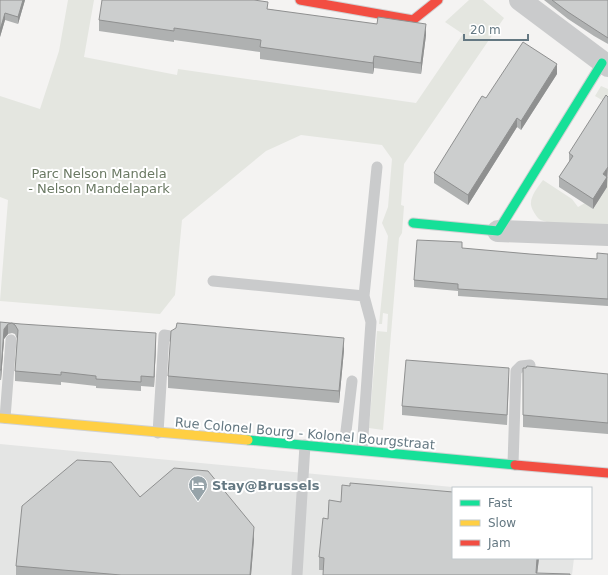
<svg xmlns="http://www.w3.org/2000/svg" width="608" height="575" font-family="'DejaVu Sans',sans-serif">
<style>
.built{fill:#e4e5e4}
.green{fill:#e4e6e0}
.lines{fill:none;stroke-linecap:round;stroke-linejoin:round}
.fast-casing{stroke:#d0d1d2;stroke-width:11}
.slow-casing{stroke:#d0d1d2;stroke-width:11}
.jam-casing{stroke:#d0d1d2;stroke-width:11}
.lane{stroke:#cacbcc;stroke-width:11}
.street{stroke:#cacbcc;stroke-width:22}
.fast{stroke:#16e098;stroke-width:9}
.slow{stroke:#ffcf43;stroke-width:9}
.jam{stroke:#f24e42;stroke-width:9}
.wall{fill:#afb1b1}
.shaded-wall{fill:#8f9090}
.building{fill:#cccece;stroke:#8f9090}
.labels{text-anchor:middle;stroke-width:4;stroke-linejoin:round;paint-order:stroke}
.park-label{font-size:13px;fill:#6a7963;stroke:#fff}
.street-label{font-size:13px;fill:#647882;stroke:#fff}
.poi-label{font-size:13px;font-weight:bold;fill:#647882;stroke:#fff;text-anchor:start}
</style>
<rect width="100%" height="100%" fill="#f4f3f2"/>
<path class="built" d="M0,444L463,488H453V558H574L572,575H0Z"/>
<path class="green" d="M68,0H94L84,57L177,75L178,69L416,103L463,34L445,22L469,0H483L504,18L404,164L401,205L404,206L402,233L399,238L383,430L369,428L377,331L387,332L388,314L383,313L382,324H379L388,236L382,223L388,207L392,159L382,145L301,135L266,151L182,220L175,295L160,314L0,301L8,200L0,197V96L40,109L59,51Z
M601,86L608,89V107L607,103L595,96Z
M608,176V226C594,225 549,226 539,219C536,216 532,210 531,205C530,196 538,187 543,180L572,199L578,207L585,203L593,209L607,187L603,184Z"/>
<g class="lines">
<g class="fast-casing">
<path id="fast" d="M413,223L498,231L602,63
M248,440L515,465"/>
</g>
<g class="slow-casing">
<path id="slow" d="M0,418L248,440"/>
</g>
<g class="jam-casing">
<path id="jam" d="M300,0L413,20L438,0
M515,465L608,473"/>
</g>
<path class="lane" d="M213,281L364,296
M5,418L11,340
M158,433L164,335L170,336
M344,448L352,381
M362,450L371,322L364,296L377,167
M513,464L516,371L521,366L530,365
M297,575L305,445"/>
<path class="street" d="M520,0L608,66
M498,231L608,235"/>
<use href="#fast" class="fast"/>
<use href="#slow" class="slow"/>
<use href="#jam" class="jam"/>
</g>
<path class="wall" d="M0,0H25L18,24L5,20L0,37Z
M544,0H608V44L594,36L568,19Z
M268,9L426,35L421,74L374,68L373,74L260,59V52L174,40V42L99,31V20Z
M557,74L521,130L517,127L468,205L434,183V173L486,98Z
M569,153L607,178V187L593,209L559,187V177L569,162Z
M462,249L597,259L608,254V306L458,296V291L414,287V280Z
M0,322L156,343L154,387L141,386V391L96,388V386L61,382V385L15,381V371L17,339L15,334L12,333L8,334L4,339L1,380H0Z
M344,350L339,403L168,388V376Z
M523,368L608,374V434L523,427Z
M509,378L507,425L402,415V406Z
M140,497L254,539L251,575H16V566Z
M341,502L539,558L537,573L319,570V557L328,519Z"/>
<path class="shaded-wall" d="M23,0H25L18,24V17Z
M5,13V20L0,37V30Z
M426,24V35L421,74V63Z
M374,56V68L373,74V63Z
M557,64V74L521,130V121Z
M517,118V127L468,205V195Z
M608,167L607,187L593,209V199L603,174Z
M8,324V334L4,339L1,380V370L4,329Z
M156,333V343L154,387V377Z
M344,338V350L339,403V391Z
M254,527V539L251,575H250Z
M537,558H539L537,575H536Z"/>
<path class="building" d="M0,0H23L18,17L5,13L0,30Z
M102,0H254L268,2L267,9L377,24L378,17L426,24L421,63L374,56L373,63L260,47L261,40L174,28V31L99,20Z
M552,0H608V38L594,29L568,12Z
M523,42L557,64L521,121L517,118L468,195L434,173L482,96L486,98Z
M606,95L608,97V167L603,174L607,177L593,199L559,177L573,156L569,153Z
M417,240L462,242V248L530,254L597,259V253L608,254V299L458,289V284L414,280Z
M0,322L21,324L156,333L154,377L141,376V382L96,379V376L61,372V375L15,371L18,330L15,325L12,323L8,324L4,329L1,370H0Z
M177,323L344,338L339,391L168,376L171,331L176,328Z
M406,360L509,368L507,415L402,406Z
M527,366L608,374V423L523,415V368H526Z
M77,460L111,462L140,497L174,468L208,471L254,527L250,575H121L16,566L22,506Z
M350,483L453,492V558H537L536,573L570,574V575H323L324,558L319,557L323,518L328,519L329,500L341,502L342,485L350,486Z"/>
<defs>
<g id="hotel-pin" transform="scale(1)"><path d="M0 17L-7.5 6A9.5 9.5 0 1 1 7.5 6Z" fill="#96a3a9" stroke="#fff"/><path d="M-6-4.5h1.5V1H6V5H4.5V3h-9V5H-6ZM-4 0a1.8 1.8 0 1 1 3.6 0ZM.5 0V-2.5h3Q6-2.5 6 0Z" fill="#fff"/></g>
</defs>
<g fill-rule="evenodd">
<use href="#hotel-pin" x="198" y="485"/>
</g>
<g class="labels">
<g class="park-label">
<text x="99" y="178">Parc Nelson Mandela<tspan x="99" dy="15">- Nelson Mandelapark</tspan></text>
</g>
<g class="street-label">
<text transform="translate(305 433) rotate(5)" y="5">Rue Colonel Bourg - Kolonel Bourgstraat</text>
</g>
<g class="poi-label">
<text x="212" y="490">Stay@Brussels</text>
</g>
</g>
<rect x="452" y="487" width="140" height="72" fill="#ffffff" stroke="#c1c9cd"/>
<rect x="460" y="500" width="20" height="6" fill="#16e098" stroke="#c1c9cd"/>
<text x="488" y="507" font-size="12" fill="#647882">Fast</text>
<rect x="460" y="520" width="20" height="6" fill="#ffcf43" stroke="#c1c9cd"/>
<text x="488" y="527" font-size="12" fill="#647882">Slow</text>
<rect x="460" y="540" width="20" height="6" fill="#f24e42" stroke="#c1c9cd"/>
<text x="488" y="547" font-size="12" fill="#647882">Jam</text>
<path d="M464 34v6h64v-6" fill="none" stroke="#647882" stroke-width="2"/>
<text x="470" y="34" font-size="12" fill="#647882" stroke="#ffffff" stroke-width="3" paint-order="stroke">20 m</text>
</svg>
